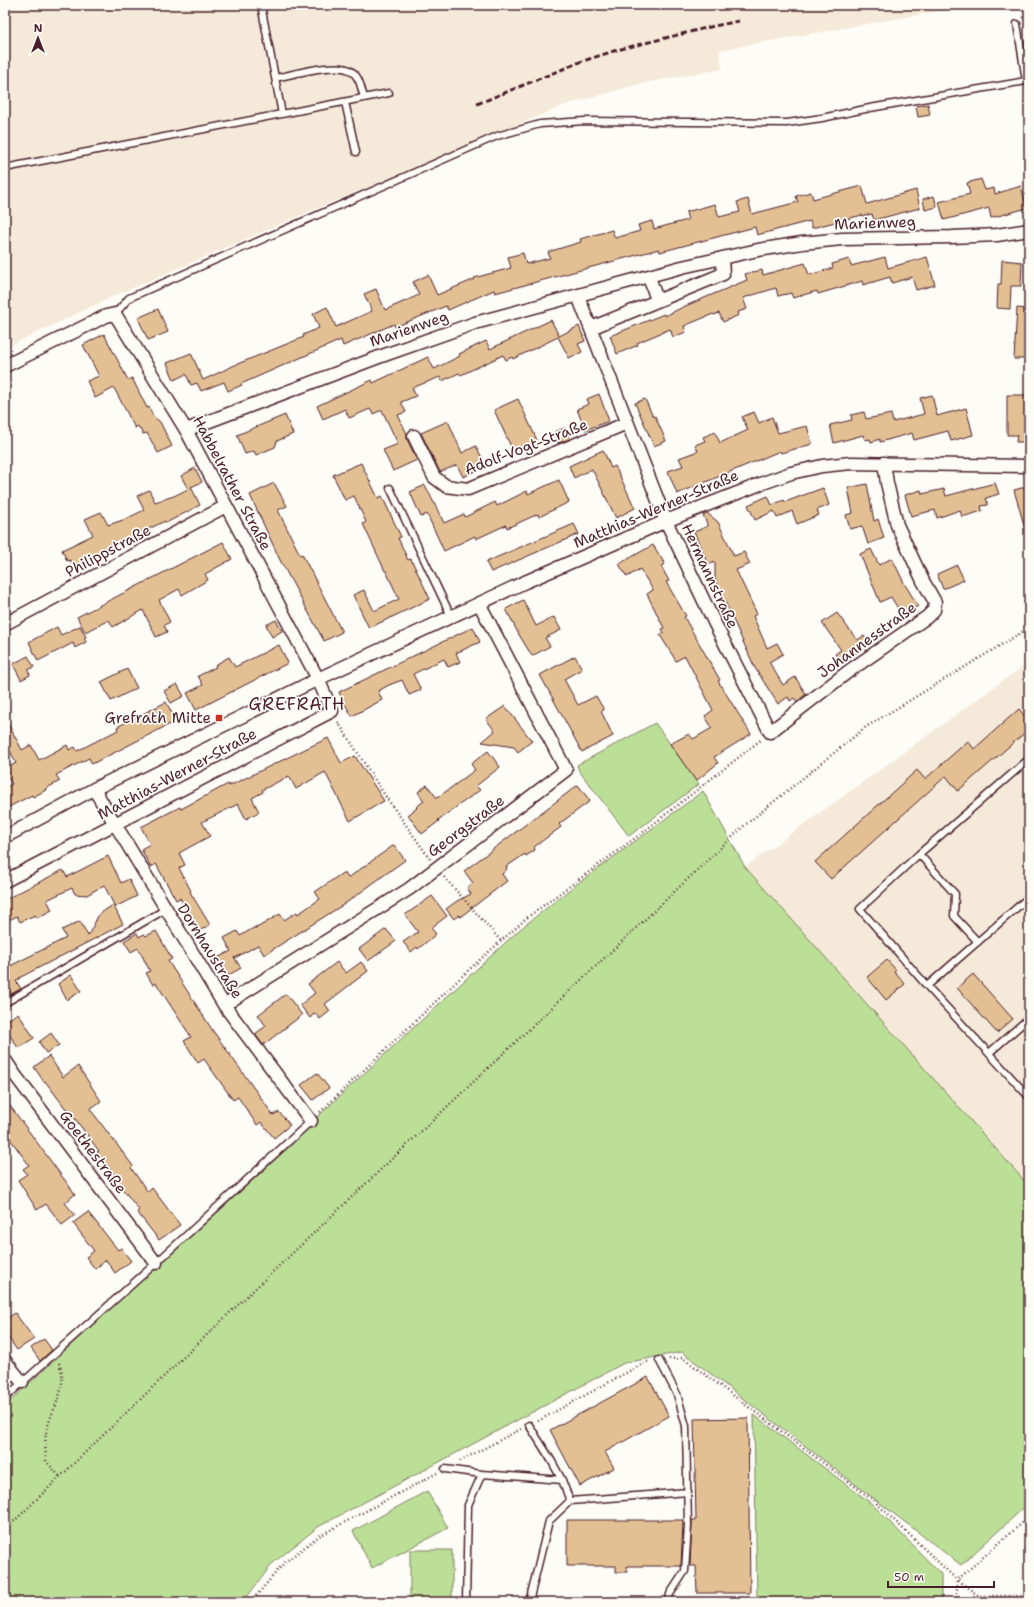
<svg xmlns="http://www.w3.org/2000/svg" width="1034" height="1607" font-family="'Shantell Sans',sans-serif">
<style>
.built{fill:#f5ead9}
.green{fill:#bcdf98;stroke:#837f62}
.building{fill:#e3c094;stroke:#4a1f2b}
.lines{fill:none;stroke-linecap:round;stroke-linejoin:round}
.service-casing{stroke:#4a1f2b;stroke-width:9}
.minor-casing{stroke:#4a1f2b;stroke-width:15}
.path{stroke:#4a1f2b;stroke-width:2.5;stroke-dasharray:1 3;stroke-linecap:butt}
.service{stroke:#fdfcf7;stroke-width:6}
.minor{stroke:#fdfcf7;stroke-width:12}
.rail{stroke:#4a1f2b;stroke-width:3;stroke-dasharray:6 3;stroke-linecap:butt}
.poi-dot{fill:#c8321e;stroke:#fdfcf7;stroke-width:1.5}
.labels{text-anchor:middle;stroke-width:3.5;stroke-linejoin:round;paint-order:stroke}
.street-label{font-size:15px;fill:#4a1f2b;stroke:#fdfcf7}
.poi-label{font-size:15px;fill:#4a1f2b;stroke:#fdfcf7;text-anchor:end}
.quarter-label{font-size:17px;letter-spacing:1px;fill:#4a1f2b;stroke:#fdfcf7}
</style>
<rect width="100%" height="100%" fill="#fdfcf7"/>
<filter id="ink" filterUnits="userSpaceOnUse"><feTurbulence type="fractalNoise" baseFrequency=".025" numOctaves="2"/><feDisplacementMap in="SourceGraphic" scale="8" xChannelSelector="R" yChannelSelector="G"/><feConvolveMatrix kernelMatrix="1 2 1 2 8 2 1 2 1" color-interpolation-filters="sRGB"/></filter>
<g filter="url(#ink)">
<path class="built" d="M5,5H975L719,50L722,69L639,84L565,105L304,214L114,296L5,348Z
M1029,662V1186L745,867Z"/>
<path class="green" d="M655,723L699,784L629,836L579,771L577,765Z
M703,791L745,867L1029,1186V1503L961,1565L682,1352L624,1363L318,1527L273,1563L243,1602H5V1406L519,930L569,890Z
M754,1415L872,1504L941,1574V1602H687V1600L757,1599Z
M427,1491L448,1528L372,1568L353,1531Z
M410,1550H452V1602H410Z"/>
<path class="building" d="M928,104L930,115L918,117L916,106Z
M981,179L985,190L994,188L995,194L1021,186L1027,208L991,218L989,208L944,220L939,202L970,194L967,183Z
M862,186L867,204L916,190L920,208L874,220L872,214L863,216L862,215L812,228L810,221L757,235L755,227L660,252L659,249L495,293L494,290L448,310L446,306L395,327L394,324L343,346L341,340L241,384L242,385L228,391L224,382L201,391L197,383L191,385L186,374L174,380L167,363L191,353L203,380L235,365L304,337L303,335L319,328L313,314L327,307L336,327L372,311L364,294L376,289L385,310L419,295L413,282L428,275L437,295L475,279L474,278L511,268L508,257L523,253L526,264L550,258L548,252L581,242L580,239L612,230L615,238L640,231L638,225L652,221L654,229L672,224L688,220L686,212L715,204L719,217L740,212L737,202L748,199L752,214L798,202L796,196L811,192L813,199Z
M934,196L937,207L925,210L923,199Z
M885,257L888,268L927,257L935,285L916,290L912,277L892,283L890,277L863,285L862,281L818,294L817,291L793,298L791,293L778,296L776,288L743,298L747,309L738,312L739,315L723,322L719,313L714,315L713,314L684,326L686,332L673,337L670,329L637,343L638,345L617,354L610,336L664,314L665,316L683,307L747,280L745,274L762,270L763,275L805,263L809,275L833,268L832,264L849,259L851,266Z
M1002,260L1022,262L1021,286H1011L1010,309L997,308L998,284H1001Z
M1017,308L1029,309V359H1014Z
M158,309L168,332L148,340L138,318Z
M551,320L559,336L579,326L585,341L578,344L582,352L569,358L558,337L513,359L512,357L506,360L503,355L461,375L459,373L442,381L440,377L412,388L416,396L401,402L406,412L398,415L407,434V439L417,460L393,471L383,450L398,444L382,410L373,414L370,409L349,418L345,409L323,419L317,406L372,380L373,383L428,357L434,369L460,356L459,354L486,341L490,349Z
M104,334L128,380L132,378L147,408L149,407L153,416L160,422L172,446L158,453L147,433L143,434L138,426L135,428L114,388L95,398L87,381L99,376L83,345Z
M599,394L609,421L585,430L577,409L589,404L587,399Z
M932,395L937,416L966,408L973,435L951,441L948,431L914,440L912,433L880,442V439L871,442L870,439L865,440L863,435L834,443L830,425L852,420L851,415L864,412L866,419L891,414L893,422L924,414L920,398Z
M1007,395H1029V442H1016L1017,435H1007Z
M518,399L537,440L513,451L494,410Z
M645,399L653,417L655,416L666,441L654,446L635,403Z
M754,412L759,423L772,417L778,433L807,426L812,444L781,453L780,451L677,494L668,471L683,466L679,458L698,451L695,445L705,441L703,437L715,432L720,443L748,430L742,417Z
M285,415L293,434L277,441L275,447L256,455L254,451L245,454L237,435Z
M448,421L462,453L476,446L486,466L463,477L457,465L440,472L421,433Z
M565,428L570,439L558,443L554,432Z
M603,450L611,468L615,466L635,508L616,518L592,469L574,478L569,466Z
M361,463L378,498L382,496L401,537L398,538L408,560L411,559L430,599L369,628L353,595L364,590L374,611L399,599L386,571H385L363,524L366,522L354,496L345,500L333,475Z
M195,468L202,482L191,487L200,505L166,523L165,521L118,544L117,543L73,566L70,560L67,561L62,550L93,535L85,519L101,512L108,525L126,519L144,510L137,496L149,490L155,502L174,496L188,489L181,476Z
M559,480L569,502L539,517L538,514L507,528L506,525L476,539L475,536L444,551L427,514L421,517L410,492L425,485L444,523L464,514L465,517L495,502L497,506L527,491L528,494Z
M274,483L287,506L278,510L300,555L302,554L342,632L324,641L280,560L250,495Z
M995,483L999,494L986,498L988,505L981,506L982,511L962,517L960,510L937,518L935,510L911,516L905,495L921,490L922,494L944,489L946,496Z
M867,484L874,521L878,519L884,538L868,544L862,526L850,529L846,515L853,513L848,488Z
M1029,486V532H1026L1014,490Z
M823,488L829,505L817,510L819,515L797,524L792,511L777,518L774,511L755,520L748,505L768,496L772,505L784,500L785,502Z
M707,513L718,522L734,556L744,552L750,564L736,570L757,614L753,616L767,648L777,643L783,654L769,662L783,685L795,677L806,694L797,702L794,698L790,701L788,697L778,704L755,668L715,580V562L708,565L694,532L708,526L703,515Z
M574,524L579,534L491,572L486,562Z
M223,542L232,559L205,574L208,580L194,588L182,595L179,589L159,600L170,622L164,625L167,632L156,637L143,610L113,627L109,620L85,632L77,617Z
M653,545L665,564L661,566L669,581L666,582L686,616L684,617L720,680L718,681L751,734L714,757L718,763L696,781L670,744L689,734L693,739L712,728L705,716L713,710L685,656L676,661L660,635L664,633L662,629L664,628L647,594L653,590L640,569L627,577L619,564Z
M871,549L879,565L892,558L904,583L918,606L902,615L891,597L880,602L860,554Z
M957,565L964,580L943,589L937,574Z
M523,600L536,626L554,617L561,630L545,638L550,646L532,656L518,633L506,609Z
M837,613L857,640L864,636L869,644L842,663L835,654L841,650L822,623Z
M276,620L282,631L272,637L266,625Z
M80,626L86,637L84,638L86,642L75,648L73,643L38,661L29,642L57,627L61,635Z
M473,627L480,642L456,653L460,662L448,667L444,659L413,674L421,690L409,695L402,680L389,685L378,691L382,700L352,716L343,701L339,692Z
M279,645L288,663L196,710L187,693L203,685L198,676L216,667L215,665L229,657L235,667Z
M28,656L34,667L28,670L30,675L21,680L13,664Z
M575,656L582,669L564,679L578,705L596,696L604,710L601,711L613,736L582,752L540,675Z
M127,669L137,688L111,701L101,682Z
M177,684L184,696L171,703L164,691Z
M166,702L176,721L92,764L89,758L56,775L60,781L45,789L46,790L33,797L32,795L5,809V788L12,784L5,772V769L16,763L5,741V718L22,750L31,745L39,760L67,745L69,750L75,747L77,751L118,730L117,727Z
M505,706L532,741L518,752L514,747L482,742L495,731L486,719Z
M1019,709L1029,721V729L958,791L946,776L831,879L815,862L917,770L925,779L968,741L974,749Z
M328,738L341,763L355,756L384,801L350,821L325,772L296,789L289,776L262,790L263,792L252,798L259,812L246,819L238,804L202,822L210,836L179,853L185,865L179,868L191,891L190,892L210,925L199,931L180,898L176,900L156,864L151,867L141,849L150,844L141,827L180,807L181,809L228,784L229,786Z
M488,751L500,767L476,786L480,790L438,820L439,821L422,834L408,815L417,808L416,807L424,801L418,792L427,785L437,798L475,770L471,764Z
M578,785L590,801L559,824L561,827L534,847L535,850L526,856L525,854L506,867L507,869L502,874L507,881L460,917L459,915L454,919L446,909L457,901L471,894L467,888L473,883L464,871Z
M394,845L405,860L346,903L264,955L258,945L235,958L234,957L241,968L227,976L217,958L231,951L224,938L237,931L240,936L257,926L255,929L280,914L284,920L297,912L298,914L320,899L315,892L344,872L348,878Z
M108,856L121,883L129,879L137,896L115,907L104,885L87,895L75,894L72,888L47,900L52,910L37,918L35,915L20,922L17,916L5,922V900L8,898L63,870L67,877Z
M432,896L447,916L431,928L436,934L418,949L417,947L411,952L403,942L418,932L405,915Z
M113,905L123,924L19,978V979L16,981L21,989L11,994L7,986L5,987V965L6,964L8,967L66,938L62,930L80,921L88,936L99,914Z
M386,929L396,941L368,961L359,949Z
M156,931L172,959L168,961L213,1031L273,1115L279,1112L290,1125L274,1138L261,1122L257,1125L238,1097L233,1100L204,1059L198,1063L184,1041L191,1037L156,983L153,985L146,973L150,971L138,948L131,952L124,941L137,933L139,937L144,934L146,936Z
M887,960L896,970L894,972L905,984L886,1000L867,977Z
M337,962L346,973L361,962L368,971L325,1004L330,1011L320,1019L315,1013L310,1018L300,1005L315,993L308,984Z
M973,974L1013,1019L997,1033L957,988Z
M71,975L81,991L67,1000L58,984Z
M286,994L302,1015L263,1045L255,1034L266,1026L258,1015Z
M18,1013L34,1038L18,1048L5,1027V1022Z
M51,1033L59,1045L46,1053L39,1042Z
M49,1056L63,1077L78,1066L101,1101L90,1109L133,1166L131,1168L148,1192L152,1188L180,1225L159,1240L137,1212L139,1210L117,1182L119,1181L97,1152L99,1151L67,1108L66,1109L45,1081L44,1082L34,1067Z
M317,1073L329,1088L313,1100L301,1085Z
M5,1099L75,1194L65,1203L75,1215L62,1225L46,1204L37,1210L18,1180L27,1174L23,1169L29,1165L5,1132Z
M88,1212L118,1250L121,1248L131,1261L115,1273L106,1260L95,1269L86,1257L94,1251L73,1223Z
M15,1313L34,1339L17,1350L5,1333V1320Z
M44,1339L52,1350L40,1361L31,1348Z
M648,1377L669,1416L605,1452L614,1468L580,1486L550,1430Z
M748,1418L750,1593H697L696,1566H690L692,1520H696L694,1419Z
M567,1520H683L681,1566H627V1572H616V1566H567Z"/>
<g class="lines">
<g class="service-casing">
<path id="service" d="M261,5L282,114
M275,78C291,75 338,61 351,71C360,77 361,88 364,98
M345,102L356,152
M5,168L389,93
M115,314L129,298L497,136L540,124L585,121L787,123L822,118L870,108L1026,81L1017,24
M390,488L451,616
M1029,759L919,854L860,909L927,986L1029,1097
M919,854L955,894L954,916L978,942
M927,986L1029,897
M5,1003L166,909
M989,1053L1029,1018
M659,1360L677,1394L686,1426L688,1526L685,1571L670,1594L668,1602
M5,1398L156,1263L311,1121
M445,1469L482,1474L562,1480L551,1460L529,1425
M562,1480L570,1501L688,1492
M466,1602L468,1505L482,1474
M529,1602L549,1521L570,1501"/>
</g>
<g class="minor-casing">
<path id="minor" d="M649,277L657,300
M578,296L666,521L714,622L770,732L849,671L927,617L934,610L935,602L923,581L897,525L887,483L884,463
M591,328L723,274L722,258
M5,366L106,316L115,314L186,430L318,679L332,711L5,881
M186,430L379,357L475,323L682,267L758,250L802,243L842,239L952,237L997,235L1029,230
M414,436L434,477L446,486L468,489L627,423
M5,624L226,506
M94,789L224,1005L311,1121
M5,837L94,789L318,679L525,582L666,521L763,483L791,473L822,466L851,463L1029,466
M224,1005L409,889L566,770L479,603
M5,1060L15,1075L156,1263
M5,1361L22,1382"/>
</g>
<path class="path" d="M338,722L384,794L430,859
M444,877L501,941
M320,1112L473,966L529,916L642,833L762,739
M669,1359L683,1358L873,1500L957,1580L979,1596H1029
M59,1363C69,1388 53,1405 47,1429C44,1439 46,1451 46,1461L60,1477
M538,1421L646,1362L650,1361
M460,1461L521,1429
M5,1530L245,1298L745,825L866,727L1029,628
M251,1602L284,1563L319,1536L437,1473
M957,1602V1580L1029,1517"/>
<use href="#service" class="service"/>
<use href="#minor" class="minor"/>
<path class="rail" d="M477,104L580,62L617,50L714,26L739,21"/>
</g>
</g>
<rect class="poi-dot" x="215" y="714" width="8" height="8" rx="2"/>
<g class="labels">
<g class="street-label">
<text transform="translate(875 223) rotate(-2)" y="5">Marienweg</text>
<text transform="translate(409 329) rotate(-19)" y="5">Marienweg</text>
<text transform="translate(526 447) rotate(-21)" y="5">Adolf-Vogt-Straße</text>
<text transform="translate(232 483) rotate(62)" y="5">Habbelrather Straße</text>
<text transform="translate(656 509) rotate(-23)" y="5">Matthias-Werner-Straße</text>
<text transform="translate(108 551) rotate(-28)" y="5">Philippstraße</text>
<text transform="translate(710 576) rotate(65)" y="5">Hermannstraße</text>
<text transform="translate(867 640) rotate(-36)" y="5">Johannesstraße</text>
<text transform="translate(177 774) rotate(-28)" y="5">Matthias-Werner-Straße</text>
<text transform="translate(466 826) rotate(-37)" y="5">Georgstraße</text>
<text transform="translate(210 951) rotate(58)" y="5">Dornhaustraße</text>
<text transform="translate(93 1152) rotate(53)" y="5">Goethestraße</text>
</g>
<g class="poi-label">
<text x="211" y="723">Grefrath Mitte</text>
</g>
<g class="quarter-label">
<text x="297" y="710">GREFRATH</text>
</g>
</g>
<rect width="1034" height="1607" fill="none" stroke="#fdfcf7" stroke-width="20"/>
<rect x="10" y="10" width="1014" height="1587" fill="none" stroke="#4a1f2b" stroke-width="1.5" filter="url(#ink)"/>
<g transform="translate(38 38)" stroke="#fdfcf7" stroke-width="3" paint-order="stroke">
<path d="M0-3L7 15L0 10L-7 15Z" fill="#4a1f2b"/>
<text y="-6" font-size="11" font-weight="bold" text-anchor="middle" fill="#4a1f2b">N</text>
</g>
<path d="M888 1581v6h106v-6" fill="none" stroke="#4a1f2b" stroke-width="2"/>
<text x="894" y="1581" font-size="12" fill="#4a1f2b" stroke="#fdfcf7" stroke-width="3" paint-order="stroke">50 m</text>
</svg>
